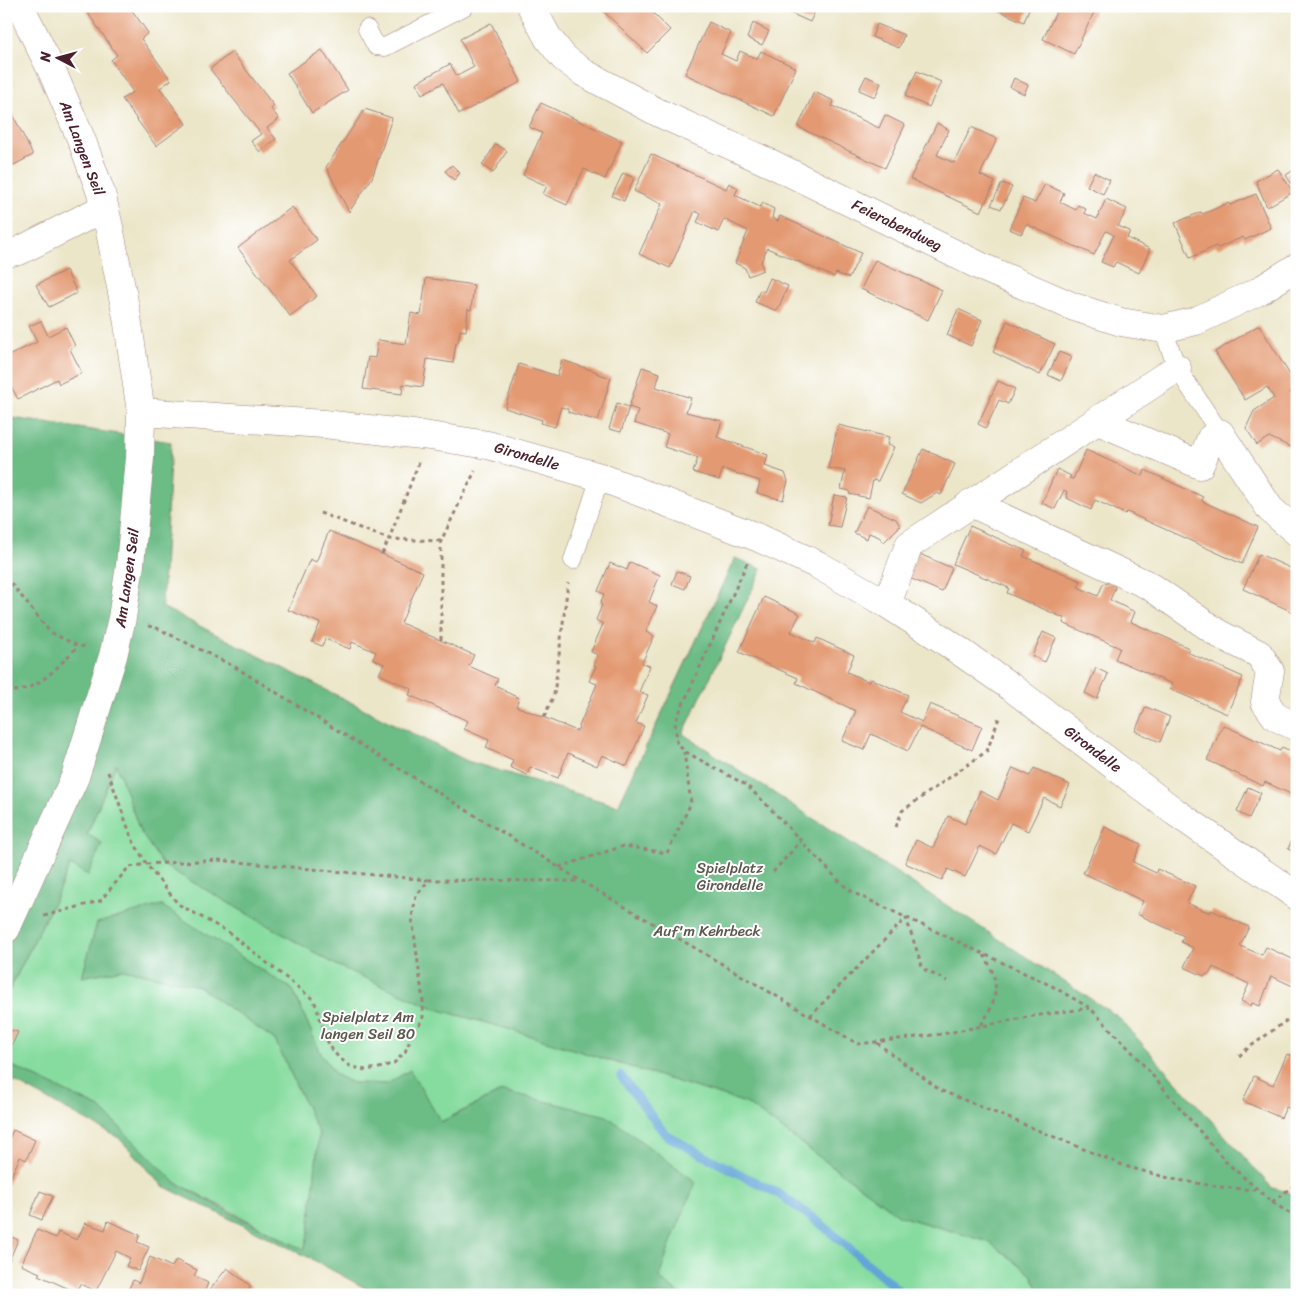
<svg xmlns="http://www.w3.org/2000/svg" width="1303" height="1301" font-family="Sriracha,sans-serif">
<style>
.green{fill:#86dc9f;stroke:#687e65}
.forest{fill:#6cbc86;stroke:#5b6e58}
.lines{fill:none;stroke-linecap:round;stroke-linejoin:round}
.stream{stroke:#62a5d7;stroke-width:9}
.building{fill:#e39971}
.service-casing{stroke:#9b827a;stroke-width:19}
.minor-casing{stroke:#9b827a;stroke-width:29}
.path{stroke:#9b827a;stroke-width:3;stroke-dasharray:4 4;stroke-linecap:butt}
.service{stroke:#fff;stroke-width:18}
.minor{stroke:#fff;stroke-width:28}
.labels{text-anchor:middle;stroke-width:4;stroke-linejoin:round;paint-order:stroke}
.street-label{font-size:15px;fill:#4a1f2b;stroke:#fff}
.park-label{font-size:15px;fill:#5c584e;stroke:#fff}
</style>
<rect width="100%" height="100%" fill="#fff"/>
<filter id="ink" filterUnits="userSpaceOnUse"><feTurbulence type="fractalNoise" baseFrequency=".02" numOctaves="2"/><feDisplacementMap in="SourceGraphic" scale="10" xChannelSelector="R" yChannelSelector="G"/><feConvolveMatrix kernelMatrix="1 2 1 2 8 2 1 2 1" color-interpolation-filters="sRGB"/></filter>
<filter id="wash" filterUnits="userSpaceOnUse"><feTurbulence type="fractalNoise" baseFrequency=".0096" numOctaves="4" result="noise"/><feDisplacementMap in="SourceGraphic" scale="20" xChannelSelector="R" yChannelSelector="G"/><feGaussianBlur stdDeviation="1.12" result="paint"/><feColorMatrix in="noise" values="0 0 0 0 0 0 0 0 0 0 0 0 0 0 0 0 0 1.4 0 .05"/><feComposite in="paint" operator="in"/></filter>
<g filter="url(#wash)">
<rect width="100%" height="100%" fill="#ece6c9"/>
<path class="green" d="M116,763L140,831L163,865L338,966L436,1009L508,1029L746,1103L900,1216L989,1242L1031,1274L1041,1295H681L659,1278L670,1245L503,1091L440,1122L410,1070L387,1084L352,1083L336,1075L321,1054L293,990L97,923L82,977L123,969L198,986L275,1040L319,1134L309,1232L304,1250L175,1182L100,1108L6,1063V997L53,903L70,865L88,874L102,843L87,835Z"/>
<path class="forest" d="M6,417L171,442L162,607L467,761L618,806L735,558L762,569L683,734L1117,1016L1272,1188L1297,1195V1295H1220L1179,1289L1170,1295H1041L1031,1274L989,1242L900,1216L746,1103L508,1029L436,1009L338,966L163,865L140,831L116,764L87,834L102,843L88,875L70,865L53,903L6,997Z
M161,905L293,990L321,1054L336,1075L352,1083L387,1084L410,1070L441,1122L503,1091L607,1116L696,1182L670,1245L659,1278L681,1295H378L308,1257L163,1186L119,1138L6,1077V1063L100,1108L175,1182L227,1211L304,1250L309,1232L319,1134L275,1040L198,986L123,969L82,977L97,923Z"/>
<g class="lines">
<path class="stream" d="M621,1076L665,1134L691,1149L779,1194L821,1224L904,1295"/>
</g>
<g id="blocks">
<path class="building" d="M83,6H129L148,33L141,39L171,80L160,88L186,124L156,146L122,99L133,92L111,60L117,55Z
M598,6H646L670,30L647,53Z
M775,6H814L817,7L810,22Z
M993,6H1030L1024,22L993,8Z
M1059,6H1097L1074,54L1043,39Z
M709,22L731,33L721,54L736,61L740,51L757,59L761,51L796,68L774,116L685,74Z
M491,23L521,82L459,114L443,83L422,94L416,83L450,64L457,76L474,67L460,39Z
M753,23L769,31L762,45L747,38Z
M877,24L904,35L899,48L872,37Z
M322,50L348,90L312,113L287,73Z
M232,52L274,106L271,109L279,119L267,128L276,139L260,152L251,141L261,134L210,69Z
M917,71L941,82L929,107L905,96Z
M866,76L881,83L875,97L859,90Z
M1014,78L1028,85L1024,94L1010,87Z
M814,92L834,101L832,106L879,128L885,115L905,125L885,168L798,127Z
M6,101L33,155L6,169Z
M541,103L622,141L605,179L584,169L567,205L543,194L547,186L523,175L542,133L529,127Z
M365,109L392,118L372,178L349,212L326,167Z
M937,123L949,130L937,155L954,163L971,127L997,139L980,175L995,182L981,212L910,179Z
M496,144L507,151L493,173L482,165Z
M651,154L726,189L729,183L738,188L735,195L760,207L763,203L774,209L772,218L778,221L780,216L861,253L849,278L836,273L834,277L767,248L761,262L763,270L748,276L745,268L735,263L748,231L724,219L718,232L697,222L701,214L695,211L670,268L639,254L662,204L634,191Z
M452,165L460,173L454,180L445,171Z
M1297,168V193L1286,175Z
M1278,169L1293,192L1267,207L1256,181Z
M1094,172L1110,180L1103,194L1087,186Z
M623,173L634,178L624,201L612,196Z
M1002,183L1012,187L1001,209L991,205Z
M1045,184L1064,193L1060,202L1076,210L1078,205L1086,209L1084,213L1097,219L1106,199L1127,209L1118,226L1130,231L1127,238L1150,249L1139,273L1116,262L1113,267L1101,262L1114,235L1106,231L1094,255L1026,224L1021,234L1009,229L1023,198L1035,203Z
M1256,194L1271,228L1245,240L1243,237L1218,248L1216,246L1190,258L1175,223L1201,212L1203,214L1228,203L1230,205Z
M292,207L317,240L290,260L317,296L290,316L238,248Z
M875,260L942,290L928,320L861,289Z
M66,270L77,293L49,307L36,285Z
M426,278L474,285L471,310L468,309L466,331L460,330L458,343H456L453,363L427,359L423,387L403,384L402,394L363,389L368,357L375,358L378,340L406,344L411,313L421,315Z
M770,278L788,286L777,311L755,302L760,290L764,292Z
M958,309L982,320L971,346L947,335Z
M41,321L48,336L66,327L75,346L70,349L82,373L59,384L57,379L18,399L7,379L12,376L6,365V357L37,342L29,326Z
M1007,321L1055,344L1040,375L993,352Z
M1259,325L1295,383L1290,393L1297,396V450L1269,437L1257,445L1246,428L1254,411L1274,398L1267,387L1245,400L1215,352Z
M1059,352L1072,357L1061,381L1048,375Z
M562,360L597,372L596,373L611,378L598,421L568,412V409L561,407L555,427L541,423L542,420L505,408L519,364L557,376Z
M642,367L660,373L656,387L691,398L686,412L722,421L717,437L768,455L765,466L785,473L788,481L783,500L757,493L760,481L723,469L719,480L693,472L698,458L664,447L668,434L634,423L638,410L629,407Z
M998,381L1015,389L1008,404L999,400L986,428L978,424Z
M617,403L629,407L621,432L609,429Z
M838,425L889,437L887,445L894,447L878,481L873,480L869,498L849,494L850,491L841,489L845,471L828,468Z
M923,449L955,464L941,495L937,493L921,503L902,494Z
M1086,450L1143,476L1145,470L1203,497L1202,501L1258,527L1242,564L1127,512L1125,514L1095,500L1091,510L1067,498L1068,496L1066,495L1067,492L1064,490L1055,509L1042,503L1057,469L1071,476L1069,478L1073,479Z
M834,495L847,497L840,527L828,525Z
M867,506L896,519L900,526L884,542L879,537L869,533L867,539L854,533Z
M970,526L1026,551L1023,556L1081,581L1078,587L1098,596L1103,584L1113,582L1115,588L1110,600L1135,612L1131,622L1189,648L1187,652L1243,677L1227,714L1170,689L1172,684L1115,659L1120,648L1063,623L1064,618L1007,593L1009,588L953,564Z
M329,531L423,572L401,623L474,655L469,666L498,679L495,685L505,690L504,691L519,698L516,706L577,731L597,684L589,681L596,666L594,665L598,655L591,652L603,624L596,620L602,605L600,604L604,594L598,591L610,563L627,570L630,562L660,575L649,602L657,606L646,632L654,636L642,663L650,666L639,692L648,695L636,723L644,726L627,766L602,755L597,766L568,753L558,778L530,767L527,775L510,767L513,760L486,748L489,740L464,729L468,721L409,695L412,689L379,674L384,664L373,659L376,652L352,642L350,649L325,639L322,646L312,642L320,623L288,610L310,559L316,562Z
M917,553L952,568L942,592L907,577Z
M1259,554L1297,571V614L1243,589Z
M677,571L690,576L685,589L672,584Z
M764,597L800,614L791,632L815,643L817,638L854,655L847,672L869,682L871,679L908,695L900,712L922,722L930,704L982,726L972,750L920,727L908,751L871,734L864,750L842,741L856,711L796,683L798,678L739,652Z
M1043,632L1056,638L1045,662L1032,656Z
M1096,668L1108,674L1097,699L1085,693Z
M1146,707L1170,717L1160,742L1135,731Z
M1223,725L1280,751L1282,747L1297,754V797L1265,782L1263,786L1207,760Z
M1013,768L1030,776L1034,768L1070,785L1060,806L1044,798L1028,831L1011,823L996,854L980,846L965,877L948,869L942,880L905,863L916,840L933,848L948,816L965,824L980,791L998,800Z
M1248,787L1261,793L1249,818L1237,812Z
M1105,827L1141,844L1133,862L1156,873L1157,869L1195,886L1187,903L1210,913L1211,910L1249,927L1240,946L1262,955L1266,947L1297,961V988L1271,976L1260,1006L1252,1003L1251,1006L1241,1001L1249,984L1213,967L1210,973L1204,976L1184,967L1193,948L1181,942L1184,936L1137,914L1143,901L1083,873Z
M1297,829V853L1288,849Z
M11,1030L18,1032L12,1045L6,1042Z
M1287,1054L1297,1058V1112L1286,1107L1281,1118L1243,1101L1254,1076L1273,1085Z
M13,1130L35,1140L26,1160L20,1157L6,1187V1146Z
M40,1191L53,1196L42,1220L30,1215Z
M108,1221L140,1235L137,1242L149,1247L138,1271L126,1266L130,1258L116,1251L96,1291L80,1284L76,1292L38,1275L40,1273L21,1265L37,1230L56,1238L58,1232L77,1240L85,1223L105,1230Z
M6,1234L18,1240L8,1263H6Z
M150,1257L172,1267L176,1260L197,1270L194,1276L208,1283L203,1295H126L133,1280L139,1283Z
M227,1268L251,1286L245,1295H212L208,1292Z"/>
</g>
</g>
<g filter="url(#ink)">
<use href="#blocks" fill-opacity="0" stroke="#9b827a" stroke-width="1"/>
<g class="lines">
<g class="service-casing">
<path id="service" d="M367,29L376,46L385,47L465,6
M1163,329L1177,368L1220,433
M573,560L600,477"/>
</g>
<g class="minor-casing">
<path id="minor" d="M531,6L548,38L564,58L584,73L659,113L772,164L984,268L1074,307L1121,322L1163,329L1196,321L1259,291L1297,267
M6,253L19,251L104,208
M141,412L324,424L430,436L488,445L600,477L759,538L818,565L887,604L942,639L1011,687L1175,812L1297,896
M1098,421L1200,465L1211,438L1220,433L1270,509L1297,532
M971,503L1150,586L1219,634L1259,654L1270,671L1265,702L1276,717L1297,727
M887,604L909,545L1177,368
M6,929L75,777L113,656L122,618L130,565L140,458L141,412L127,317L109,227L101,193L82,141L52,71L20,6"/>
</g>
<path class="path" d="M320,513L389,539L419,462
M382,554L389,539L441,541
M747,563L675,722L677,743L684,751L746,785L766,804L842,884L854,893L1052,986L1090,1008L1135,1055L1226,1162L1272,1202L1297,1218
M6,577L50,632L78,646L86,647
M148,626L157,628L235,667L581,881L858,1044L942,1034L1033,1016L1090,1008
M441,640V541L475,471
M6,690C35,696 59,665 78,646
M544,717L554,695L568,583
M108,772L132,839L147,865L178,904L228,932L314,1000L329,1045L338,1057L350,1066L365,1070L379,1068L394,1063L405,1052L411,1038L410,1034L423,1020V1001L412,917L416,896L429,880L580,881
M896,827L902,811L987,751L1000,715
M559,867L624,846L667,853L691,803L684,752
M773,872L801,841
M44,916L100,901L129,867L147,864L217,860L428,880
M810,1016L906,918L923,969L947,981
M981,1025C998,999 1001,983 984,955
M877,1043L940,1090L1125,1166L1172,1179L1220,1187L1255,1190
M1239,1056L1247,1049L1297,1013
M1272,1202L1297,1183"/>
<use href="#service" class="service"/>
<use href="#minor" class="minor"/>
</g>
</g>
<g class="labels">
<g class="street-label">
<text transform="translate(82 148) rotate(69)" y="5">Am Langen Seil</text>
<text transform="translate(897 225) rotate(26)" y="5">Feierabendweg</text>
<text transform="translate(527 456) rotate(16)" y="5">Girondelle</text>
<text transform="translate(127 578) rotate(-82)" y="5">Am Langen Seil</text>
<text transform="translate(1093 749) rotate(37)" y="5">Girondelle</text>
</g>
<g class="park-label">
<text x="730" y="873">Spielplatz<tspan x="730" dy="17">Girondelle</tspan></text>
<text x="707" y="936">Auf'm Kehrbeck</text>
<text x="368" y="1022">Spielplatz Am<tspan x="368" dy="17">langen Seil 80</tspan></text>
</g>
</g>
<rect width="1303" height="1301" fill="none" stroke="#fff" stroke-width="25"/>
<g transform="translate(58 58) rotate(276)" stroke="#ffffff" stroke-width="4" paint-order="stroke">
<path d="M0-4L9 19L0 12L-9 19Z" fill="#4a1f2b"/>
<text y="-8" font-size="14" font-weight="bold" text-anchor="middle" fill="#4a1f2b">N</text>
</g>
</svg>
